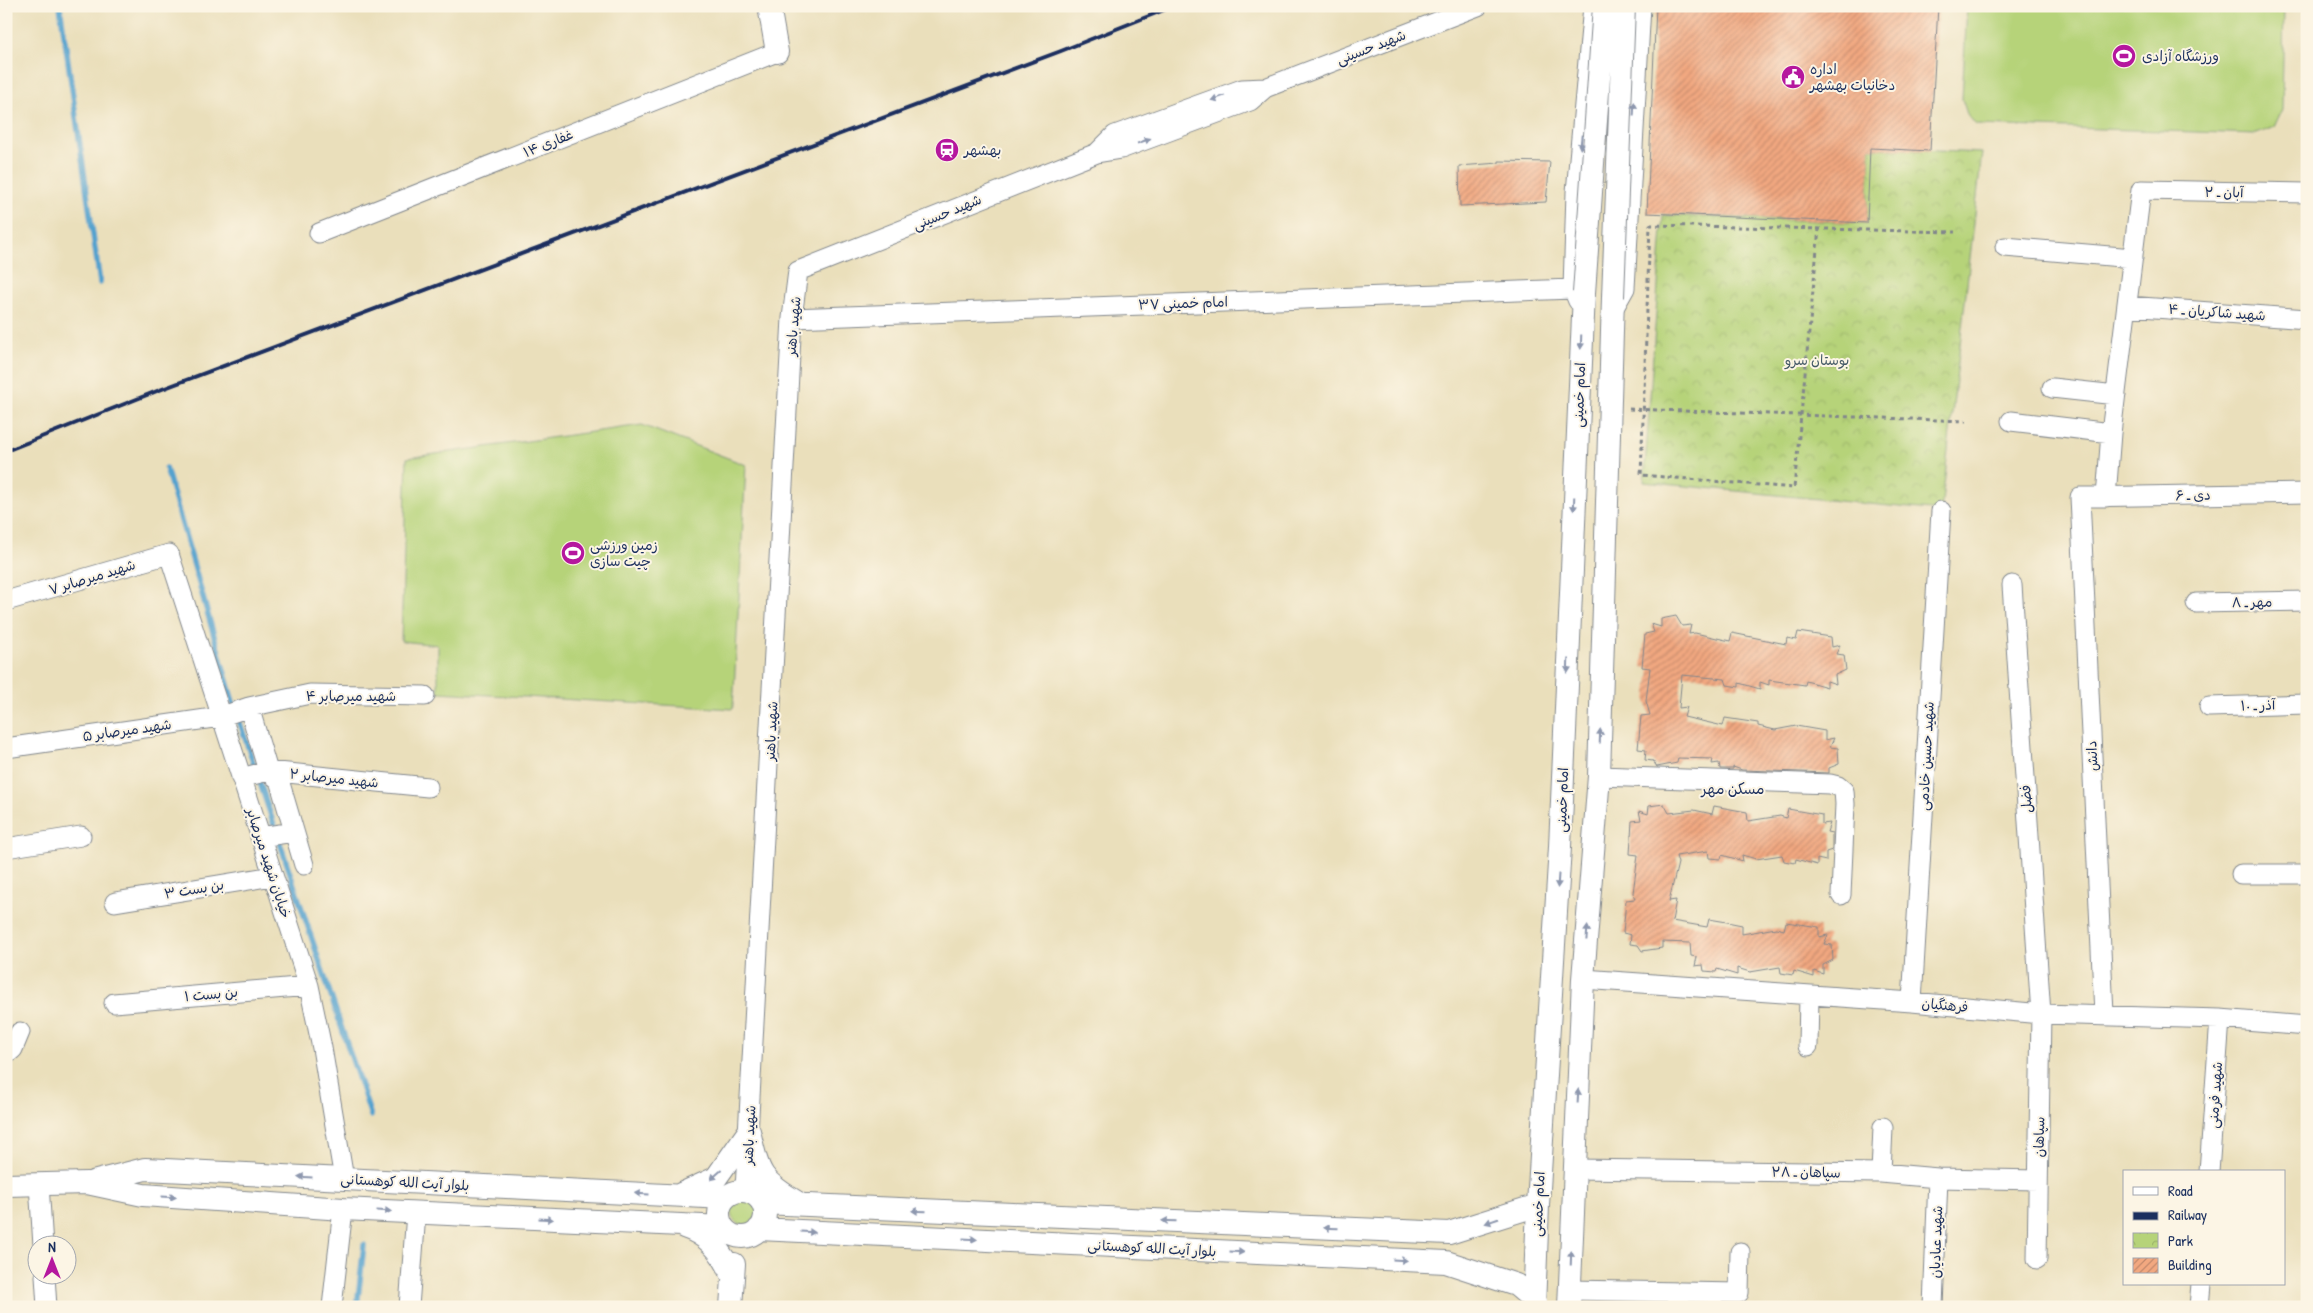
<svg xmlns="http://www.w3.org/2000/svg" width="2313" height="1313" font-family="'Patrick Hand','Playpen Sans Arabic',sans-serif">
<style>
.green{fill:#b6d379;stroke:#68816c}
.park{fill:url(#park-crowns);stroke:#68816c}
.lines{fill:none;stroke-linecap:round;stroke-linejoin:round}
.stream{stroke:#55a2ce;stroke-width:5.5}
.building{fill:url(#building-hatch)}
.minor-casing{stroke:#82878c;stroke-width:21}
.major-casing{stroke:#82878c;stroke-width:24}
.path{stroke:#82878c;stroke-width:3;stroke-dasharray:4 4;stroke-linecap:butt}
.minor{stroke:#fff;stroke-width:19}
.major{stroke:#fff;stroke-width:22}
.rail{stroke:#1b2f5e;stroke-width:4}
.major-bridge-casing{stroke:#82878c;stroke-width:24;stroke-linecap:butt}
.major-bridge{stroke:#fff;stroke-width:22}
.oneway{fill:#8d97ae}
.labels{text-anchor:middle;stroke-width:4;stroke-linejoin:round;paint-order:stroke}
.street-label{font-size:14px;fill:#1b2f5e;stroke:#fcf5e5}
.poi-label{font-size:14px;fill:#1b2f5e;stroke:#fcf5e5;text-anchor:start}
.park-label{font-size:14px;fill:#425865;stroke:#fcf5e5}
.neighbourhood-label{font-size:15px;fill:#1b2f5e;stroke:#fcf5e5}
</style>
<defs>
<pattern id="park-crowns" width="20" height="18" patternUnits="userSpaceOnUse" patternTransform="scale(1.25)"><rect width="20" height="18" fill="#b6d379"/><path d="M2 6a3 3 0 1 1 6 0M12 15a3 3 0 1 1 6 0" fill="none" stroke="#9cb56b"/></pattern>
<pattern id="building-hatch" width="6" height="6" patternUnits="userSpaceOnUse" patternTransform="scale(1.25)"><rect width="6" height="6" fill="#f2a880"/><path d="M-1 1l2-2M0 6l6-6M5 7l2-2" fill="none" stroke="#c3896c"/></pattern>
</defs>
<rect width="100%" height="100%" fill="#fcf5e5"/>
<filter id="ink" filterUnits="userSpaceOnUse"><feTurbulence type="fractalNoise" baseFrequency=".02" numOctaves="2"/><feDisplacementMap in="SourceGraphic" scale="10" xChannelSelector="R" yChannelSelector="G"/><feConvolveMatrix kernelMatrix="1 2 1 2 8 2 1 2 1" color-interpolation-filters="sRGB"/></filter>
<filter id="wash" filterUnits="userSpaceOnUse"><feTurbulence type="fractalNoise" baseFrequency=".0096" numOctaves="4" result="noise"/><feDisplacementMap in="SourceGraphic" scale="20" xChannelSelector="R" yChannelSelector="G"/><feGaussianBlur stdDeviation="1.12" result="paint"/><feColorMatrix in="noise" values="0 0 0 0 0 0 0 0 0 0 0 0 0 0 0 0 0 1.4 0 .05"/><feComposite in="paint" operator="in"/></filter>
<g filter="url(#wash)">
<rect width="100%" height="100%" fill="#eadfbb"/>
<path class="green" d="M1967,6H2284L2282,110L2274,127L2257,134L1976,125L1967,114L1962,99Z
M642,425L746,465L733,709L438,692V645L401,641L407,458Z
M731 1212a13 13 0 1 1 26 0a13 13 0 1 1-26 0Z"/>
<path class="park" d="M1870,148L1982,153L1941,511L1644,482L1663,215L1867,223Z"/>
<g class="lines">
<path class="stream" d="M60,6L100,283
M166,468L233,702L371,1116
M357,1307L364,1245"/>
</g>
<g id="blocks">
<path class="building" d="M1656,6H1938L1930,151L1870,148L1867,223L1647,213Z
M1499,161L1550,162L1546,202L1460,206L1459,166L1499,163Z
M1676,616L1682,626L1691,625L1689,634L1695,633L1730,641L1732,633L1786,644L1787,638L1796,640L1798,632L1831,637L1832,647L1840,645L1836,654L1844,655L1846,670L1835,675L1836,684L1827,681V687L1806,681L1805,685L1769,680V685L1760,682V689L1739,683V687L1727,685L1725,679L1682,675L1679,708L1687,707L1684,717L1723,726L1725,718L1758,723V726L1775,730L1796,726L1825,731V740L1834,738L1830,747L1838,748L1839,764L1829,768V773L1742,770L1733,767V769H1720L1719,763L1712,764L1713,759L1678,758L1677,763L1657,767L1653,761L1645,760L1646,750L1638,749L1641,716L1650,715L1646,701L1650,668L1642,667L1645,634L1654,632L1651,624L1661,627V619Z
M1664,804L1669,813L1694,810L1712,814L1714,806L1747,812L1748,821L1780,816L1786,818L1788,809L1822,815V824L1830,823L1827,832L1832,833V850L1826,852V861L1817,859V865L1796,859L1795,863L1784,861L1782,855L1756,859L1742,855L1743,861L1722,855L1721,859L1709,858L1708,851L1676,856L1678,863L1669,901L1676,900L1672,921L1707,927L1709,919L1727,922L1742,925V934L1776,928L1784,930L1786,922L1819,927V937L1828,935L1824,944L1832,945L1833,960L1823,965V974L1814,971V977L1794,971L1793,975L1781,973L1780,967L1750,972L1737,968V975L1717,969L1716,972L1704,971L1703,965L1695,966L1697,957L1691,956L1690,943L1662,942V948L1642,951L1638,945L1630,944L1631,935L1623,933L1626,900L1635,899L1633,893L1638,855L1630,854L1632,821L1641,820L1639,811L1648,814L1649,806Z"/>
</g>
</g>
<g filter="url(#ink)">
<use href="#blocks" fill-opacity="0" stroke="#82878c" stroke-width="1"/>
<g class="lines">
<g class="minor-casing">
<path id="minor" d="M1097,153L1115,135L1242,89L1265,88L1478,6
M319,233L777,52
M2005,247L2133,258
M1578,301L1573,289L1576,192L1593,6
M2127,306L2307,319
M1612,311L1625,288L1641,6
M792,318L1573,289
M2052,388L2116,395
M2011,421L2111,433
M2106,497L2111,433L2141,190L2307,193
M2012,585L2041,1014L2037,1259
M6,601L169,554L309,986L322,1048L344,1179
M2196,603L2307,601
M249,707L268,771L279,780L304,865
M2209,707L2307,704
M6,748L220,717L249,707L310,694L425,696
M1599,776L1830,784L1838,786L1844,791L1845,804L1841,895
M241,778L268,771L428,787
M260,837L294,832
M6,848L81,836
M2241,874H2307
M115,902L273,876
M1583,979L1912,1002L2041,1014L2220,1019L2307,1026
M1912,1002L1941,511
M114,1003L309,986
M2104,1014L2080,497L2307,493
M1808,1046L1809,996
M6,1055L13,1049L20,1032
M1574,1169L1881,1173L1938,1178L2038,1180
M2209,1172L2220,1019
M1881,1173L1883,1127
M39,1184L43,1246
M745,1190L792,318L798,271L1097,153L1121,149L1250,101L1265,88
M45,1276L47,1307
M1569,1290L1739,1293L1740,1252
M332,1307L343,1209
M409,1307L416,1213
M1933,1307L1938,1178
M2199,1307L2201,1284"/>
</g>
<g class="major-casing">
<path id="major" d="M769,6L777,52
M93,1182L145,1169L725,1198
M6,1185L87,1183L143,1195L343,1209L723,1227
M719 1214a23 23 0 1 1 46 0a23 23 0 1 1-46 0Z
M681,1194L716,1178L749,1131C759,1175 760,1180 800,1204
M763,1203L1449,1233L1538,1205
M684,1227C709,1235 724,1254 733,1277
M759,1229L1446,1262L1516,1285L1535,1301
M731,1307L734,1264
M1534,1307L1538,1205L1560,847L1584,293
M1569,1307L1583,979L1599,776L1613,297"/>
</g>
<path class="path" d="M1819,228L1794,488L1641,475L1650,225L1955,232
M1629,409L1966,421"/>
<use href="#minor" class="minor"/>
<use href="#major" class="major"/>
<path class="rail" d="M6,451L157,391L1061,51L1174,6"/>
<g class="major-bridge-casing">
<path id="major-bridge" d="M1584,293L1604,6
M1613,297L1624,6"/>
</g>
<use href="#major-bridge" class="major-bridge"/>
</g>
<defs><path id="oneway-solid" d="M-6-.8H1V-3.2L6.5 0L1 3.2V.8H-6Z" transform="scale(1.25)"/></defs>
<g class="oneway">
<use href="#oneway-solid" transform="translate(1218 98) rotate(160)"/>
<use href="#oneway-solid" transform="translate(1634 109) rotate(-87)"/>
<use href="#oneway-solid" transform="translate(1144 141) rotate(-21)"/>
<use href="#oneway-solid" transform="translate(1581 142) rotate(96)"/>
<use href="#oneway-solid" transform="translate(1581 342) rotate(92)"/>
<use href="#oneway-solid" transform="translate(1574 504) rotate(92)"/>
<use href="#oneway-solid" transform="translate(1568 666) rotate(92)"/>
<use href="#oneway-solid" transform="translate(1600 736) rotate(-88)"/>
<use href="#oneway-solid" transform="translate(1558 881) rotate(94)"/>
<use href="#oneway-solid" transform="translate(1587 933) rotate(-85)"/>
<use href="#oneway-solid" transform="translate(1578 1096) rotate(-87)"/>
<use href="#oneway-solid" transform="translate(716 1175) rotate(138)"/>
<use href="#oneway-solid" transform="translate(305 1177) rotate(-177)"/>
<use href="#oneway-solid" transform="translate(642 1194) rotate(-177)"/>
<use href="#oneway-solid" transform="translate(169 1197) rotate(4)"/>
<use href="#oneway-solid" transform="translate(384 1211) rotate(3)"/>
<use href="#oneway-solid" transform="translate(919 1211) rotate(-178)"/>
<use href="#oneway-solid" transform="translate(546 1219) rotate(3)"/>
<use href="#oneway-solid" transform="translate(1169 1221) rotate(-178)"/>
<use href="#oneway-solid" transform="translate(1492 1221) rotate(161)"/>
<use href="#oneway-solid" transform="translate(1331 1228) rotate(-178)"/>
<use href="#oneway-solid" transform="translate(808 1232) rotate(3)"/>
<use href="#oneway-solid" transform="translate(970 1239) rotate(3)"/>
<use href="#oneway-solid" transform="translate(1237 1252) rotate(3)"/>
<use href="#oneway-solid" transform="translate(1571 1258) rotate(-88)"/>
<use href="#oneway-solid" transform="translate(1400 1260) rotate(3)"/>
</g>
</g>
<defs>
<g id="stadium-disc" transform="scale(1.25)"><circle r="9.5" fill="#b5179e" stroke="#fcf5e5"/><path d="M0-5a6.5 5 0 1 0 0 10a6.5 5 0 1 0 0-10ZM-3.5-1.8h7v3.6h-7Z" fill="#fff"/></g>
<g id="civic-disc" transform="scale(1.25)"><circle r="9.5" fill="#b5179e" stroke="#fcf5e5"/><path d="M-.6-6.5H3V-4.5H.6V-3L4-1V1h2V6H-6V1h2V-1L-.6-3ZM-1.2 2.5V6h2.4V2.5Z" fill="#fff"/></g>
<g id="station-disc" transform="scale(1.25)"><circle r="9.5" fill="#b5179e" stroke="#fcf5e5"/><path d="M-3-6H3Q5-6 5-4V2Q5 4 3 4L4.5 6H3L1.5 4h-3L-3 6H-4.5L-3 4Q-5 4-5 2V-4Q-5-6-3-6ZM-3.5-4v3h7v-3ZM-3.5 1v1.5H-2V1ZM2 1v1.5H3.5V1Z" fill="#fff"/></g>
</defs>
<g fill-rule="evenodd">
<use href="#stadium-disc" x="2124" y="56"/>
<use href="#civic-disc" x="1793" y="77"/>
<use href="#station-disc" x="947" y="150"/>
<use href="#stadium-disc" x="573" y="553"/>
</g>
<g class="labels">
<g class="street-label">
<text transform="translate(1371 47) rotate(-21)" y="5">شهید حسینی</text>
<text transform="translate(548 143) rotate(-22)" y="5">غفاری ۱۴</text>
<text transform="translate(2224 192) rotate(1)" y="5">آبان ـ ۲</text>
<text transform="translate(947 212) rotate(-22)" y="5">شهید حسینی</text>
<text transform="translate(1183 303) rotate(-2)" y="5">امام خمینی ۳۷</text>
<text transform="translate(2217 312) rotate(4)" y="5">شهید شاکریان ـ ۴</text>
<text transform="translate(793 326) rotate(-85)" y="5">شهید باهنر</text>
<text transform="translate(1579 395) rotate(-88)" y="5">امام خمینی</text>
<text transform="translate(2193 495) rotate(-1)" y="5">دی ـ ۶</text>
<text transform="translate(92 577) rotate(-17)" y="5">شهید میرصابر ۷</text>
<text transform="translate(2252 602) rotate(-1)" y="5">مهر ـ ۸</text>
<text x="351" y="701">شهید میرصابر ۴</text>
<text transform="translate(2258 705) rotate(-2)" y="5">آذر ـ ۱۰</text>
<text transform="translate(127 730) rotate(-8)" y="5">شهید میرصابر ۵</text>
<text transform="translate(771 731) rotate(-87)" y="5">شهید باهنر</text>
<text transform="translate(1926 756) rotate(-87)" y="5">شهید حسین خادمی</text>
<text transform="translate(2092 756) rotate(-93)" y="5">دانش</text>
<text transform="translate(334 778) rotate(6)" y="5">شهید میرصابر ۲</text>
<text transform="translate(2026 799) rotate(-94)" y="5">فضل</text>
<text transform="translate(1562 800) rotate(-88)" y="5">امام خمینی</text>
<text transform="translate(269 863) rotate(72)" y="5">خیابان شهید میرصابر</text>
<text transform="translate(194 889) rotate(-9)" y="5">بن بست ۳</text>
<text transform="translate(211 994) rotate(-5)" y="5">بن بست ۱</text>
<text transform="translate(1945 1005) rotate(5)" y="5">فرهنگیان</text>
<text transform="translate(2215 1095) rotate(-86)" y="5">شهید فرمنی</text>
<text transform="translate(749 1135) rotate(-87)" y="5">شهید باهنر</text>
<text transform="translate(2039 1137) rotate(-89)" y="5">سپاهان</text>
<text transform="translate(1806 1172) rotate(1)" y="5">سپاهان ـ ۲۸</text>
<text transform="translate(405 1182) rotate(3)" y="5">بلوار آیت الله کوهستانی</text>
<text transform="translate(1538 1204) rotate(-87)" y="5">امام خمینی</text>
<text transform="translate(1936 1242) rotate(-88)" y="5">شهید عبادیان</text>
<text transform="translate(1152 1248) rotate(3)" y="5">بلوار آیت الله کوهستانی</text>
</g>
<g class="poi-label">
<text x="2142" y="61">ورزشگاه آزادی</text>
<text x="1810" y="74">اداره<tspan x="1810" dy="16">دخانیات بهشهر</tspan></text>
<text x="964" y="155">بهشهر</text>
<text x="590" y="550">زمین ورزشی<tspan x="590" dy="16">چیت سازی</tspan></text>
</g>
<g class="park-label">
<text x="1817" y="365">بوستان سرو</text>
</g>
<g class="neighbourhood-label">
<text x="1733" y="794">مسکن مهر</text>
</g>
</g>
<rect width="2313" height="1313" fill="none" stroke="#fcf5e5" stroke-width="25"/>
<rect x="2123" y="1170" width="162" height="115" fill="#fcf5e5" stroke="#a2a6af"/>
<rect x="2133" y="1187" width="25" height="8" fill="#ffffff" stroke="#a2a6af"/>
<text x="2168" y="1196" font-size="15" fill="#1b2f5e">Road</text>
<rect x="2133" y="1212" width="25" height="8" fill="#1b2f5e" stroke="#a2a6af"/>
<text x="2168" y="1220" font-size="15" fill="#1b2f5e">Railway</text>
<rect x="2133" y="1233" width="25" height="15" fill="url(#park-crowns)" stroke="#a2a6af"/>
<text x="2168" y="1246" font-size="15" fill="#1b2f5e">Park</text>
<rect x="2133" y="1258" width="25" height="15" fill="url(#building-hatch)" stroke="#a2a6af"/>
<text x="2168" y="1270" font-size="15" fill="#1b2f5e">Building</text>
<g transform="translate(52 1260)"><circle r="24" fill="#fcf5e5" stroke="#a2a6af"/>
<path d="M0-4L9 19L0 12L-9 19Z" fill="#b5179e"/>
<text y="-8" font-size="14" font-weight="bold" text-anchor="middle" fill="#1b2f5e">N</text>
</g>
</svg>
